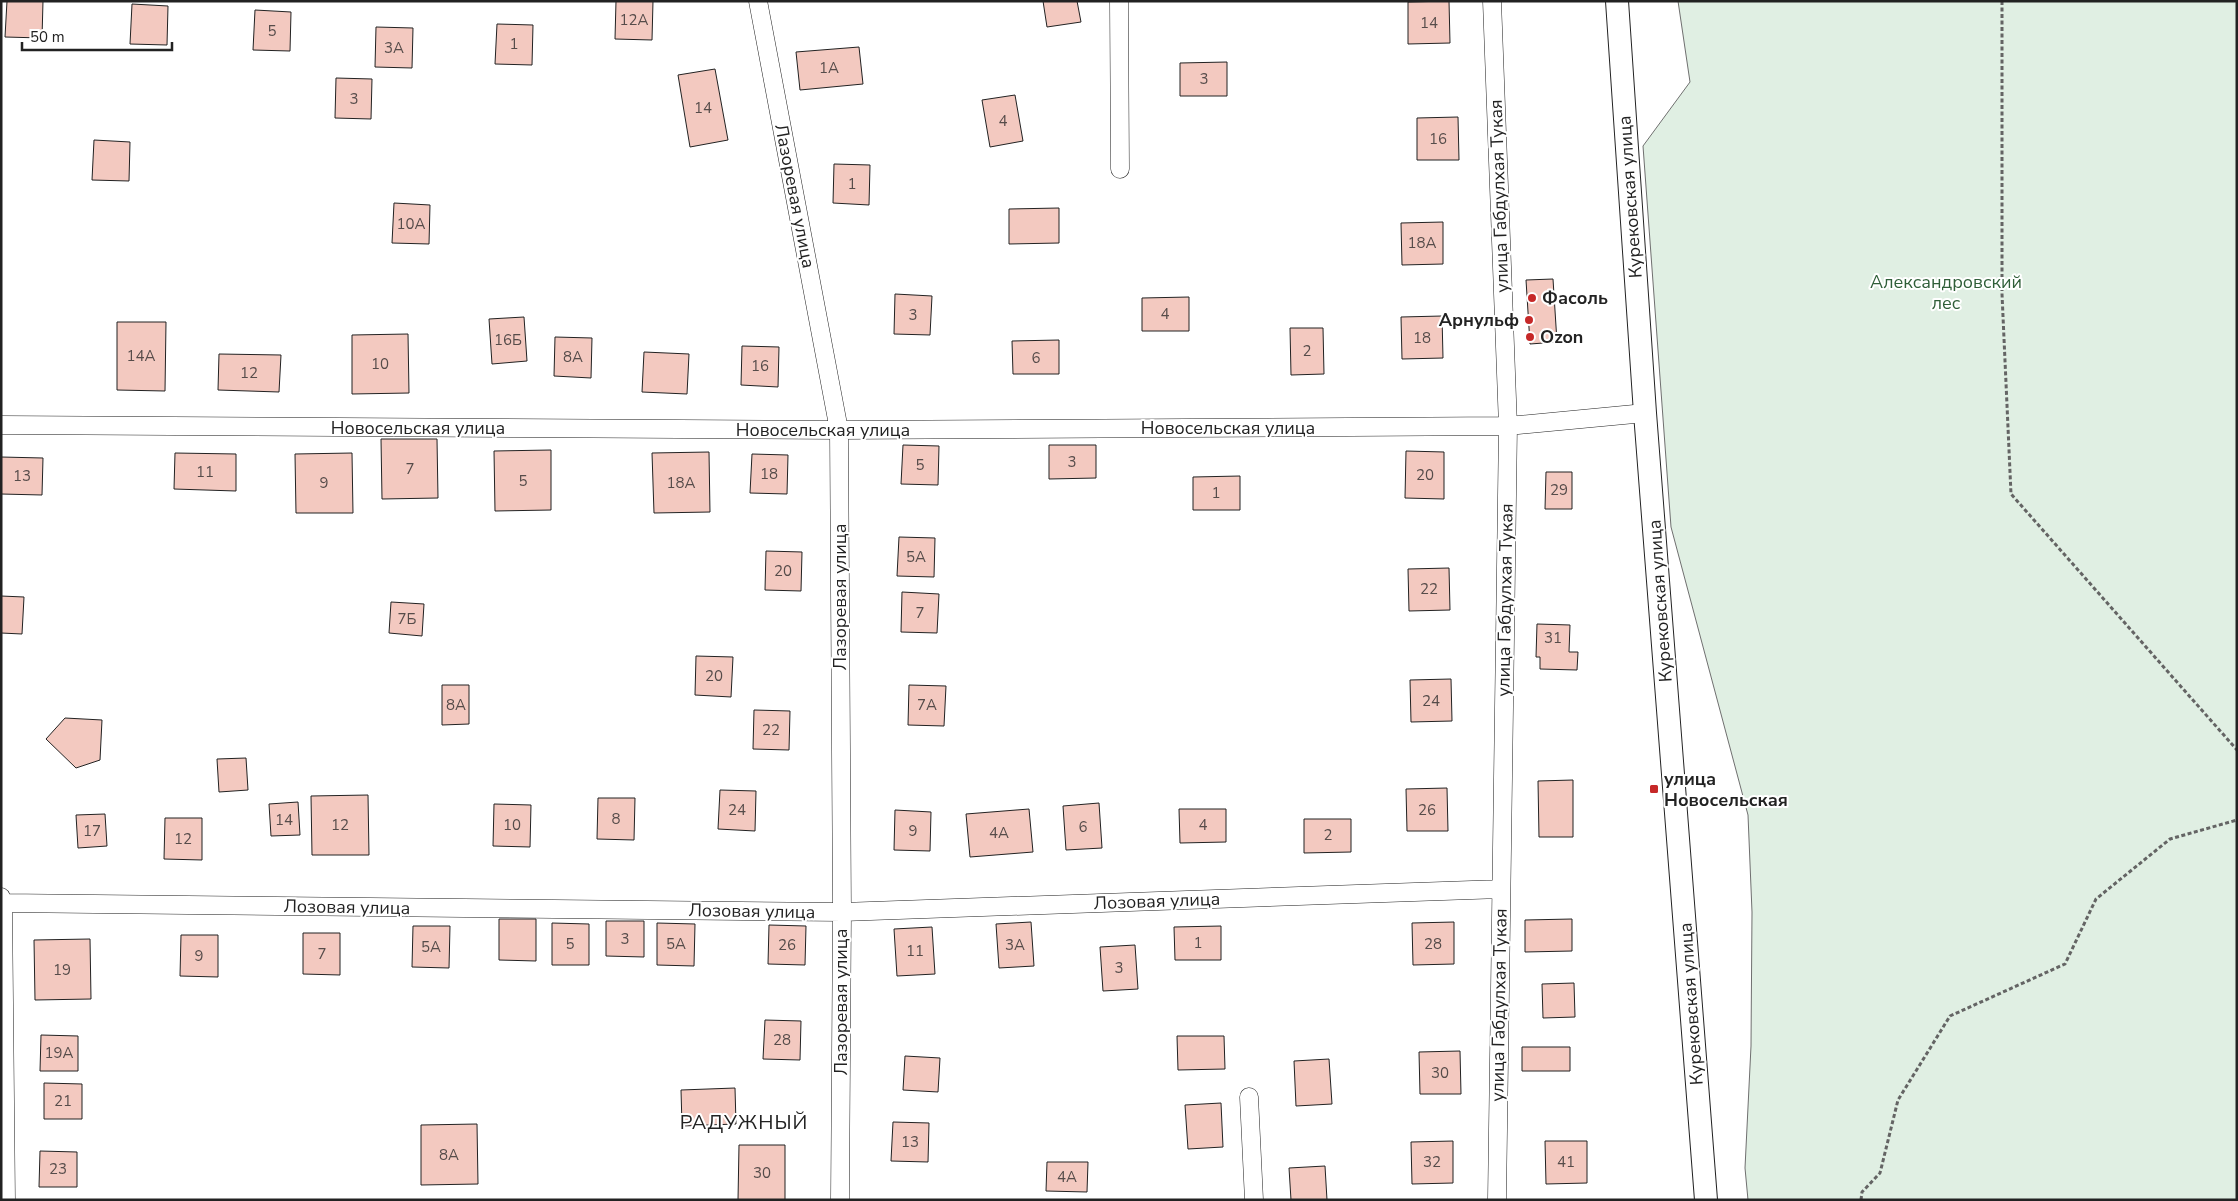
<svg xmlns="http://www.w3.org/2000/svg" width="2238" height="1201" font-family="'Nunito Sans',sans-serif">
<style>
.green{fill:#e0efe3;stroke:#6f6f6f}
.building{fill:#f3c9c0;stroke:#222}
.lines{fill:none;stroke-linecap:round;stroke-linejoin:round}
.minor-casing{stroke:#222;stroke-width:19}
.tertiary-casing{stroke:#222;stroke-width:24}
.path{stroke:#646464;stroke-width:3;stroke-dasharray:4 2.5;stroke-linecap:butt}
.minor{stroke:#fff;stroke-width:18}
.tertiary{stroke:#fff;stroke-width:22}
.poi-dot{fill:#c62828;stroke:#fff;stroke-width:2}
.labels{text-anchor:middle;stroke-width:4;stroke-linejoin:round;paint-order:stroke}
.number-label{font-size:15px;fill:#564c4a}
.street-label{font-size:18px;fill:#222;stroke:#fff}
.park-label{font-size:18px;fill:#2f5e38;stroke:#fff}
.poi-label{font-size:18px;font-weight:bold;fill:#222;stroke:#fff;text-anchor:start}
.quarter-label{font-size:20px;letter-spacing:1px;fill:#222;stroke:#fff}
</style>
<rect width="100%" height="100%" fill="#fff"/>
<path class="green" d="M1678,1H2237V1200H1748L1745,1168L1751,1046L1752,912L1748,815L1671,527L1643,146L1690,82Z"/>
<path class="building" d="M7,1H43L42,38L5,37Z
M616,1H653L652,40L615,39Z
M1043,1H1077L1081,22L1047,27Z
M1449,1L1450,43L1408,44V2Z
M132,4L168,6L167,45L130,44Z
M255,10L291,12L290,51L253,50Z
M497,24L533,25L532,65L495,64Z
M376,27L413,28L412,68L375,67Z
M859,47L863,84L800,90L796,52Z
M1227,62V96H1180V63Z
M715,69L728,140L690,147L678,75Z
M336,78L372,79L371,119L335,118Z
M1015,95L1023,141L990,147L982,100Z
M1458,117L1459,160H1417V118Z
M94,140L130,142L129,181L92,180Z
M834,164L870,165L869,205L833,203Z
M394,203L430,205L429,244L392,243Z
M1059,208V243L1009,244V209Z
M1443,222V264L1402,265L1401,223Z
M1553,279L1557,342L1530,344L1526,280Z
M895,294L932,296L930,335L894,334Z
M1189,297V331H1142V298Z
M1442,316L1443,358L1402,359L1401,317Z
M524,317L527,361L492,364L489,319Z
M117,322H166L165,391L117,390Z
M1290,328H1323L1324,374L1291,375Z
M408,334L409,393L352,394V335Z
M555,337L592,338L591,378L554,376Z
M1059,340V374H1013L1012,341Z
M742,346L779,347L778,387L741,385Z
M644,352L689,354L687,394L642,392Z
M219,354L281,355L279,392L218,390Z
M381,439H437L438,498L382,499Z
M903,445L939,446L938,485L901,484Z
M1049,445H1096V478L1049,479Z
M551,450V510L495,511L494,451Z
M1406,451L1444,452V499L1405,498Z
M709,452L710,512L654,513L652,453Z
M175,453L236,454V491L174,489Z
M352,453L353,513H296L295,454Z
M752,454L788,455L787,494L750,493Z
M1,457L43,458L42,495L1,494Z
M1546,472H1572V509H1545Z
M1240,476V510H1193V477Z
M899,537L935,538L934,577L897,576Z
M766,551L802,552L801,591L765,590Z
M1449,568L1450,610L1409,611L1408,569Z
M902,592L939,594L937,633L901,632Z
M1,596L24,597L22,634L1,633Z
M391,602L424,604L422,636L389,633Z
M1537,624L1570,625L1569,652H1578L1577,670L1540,669V657H1536Z
M696,656L733,657L731,697L695,695Z
M1451,679L1452,721L1411,722L1410,680Z
M442,685H469V724L442,725Z
M909,685L946,686L944,726L908,725Z
M754,710L790,711L789,750L753,749Z
M65,718L102,720L100,760L76,768L46,739Z
M246,758L248,790L219,792L217,759Z
M1573,780V837H1539L1538,781Z
M1447,788L1448,831H1407L1406,789Z
M720,790L756,791L755,831L718,829Z
M368,795L369,855H312L311,796Z
M598,798H635L634,840L597,839Z
M298,802L300,835L271,836L269,804Z
M1099,803L1102,848L1066,850L1063,806Z
M494,804L531,805L530,847L493,846Z
M1029,809L1033,852L970,857L966,814Z
M1179,809H1226V842L1180,843Z
M895,810L931,812L930,851L894,850Z
M105,814L107,846L78,848L76,815Z
M165,818H202V860L164,859Z
M1304,819H1351V852L1304,853Z
M499,919H536V961L499,960Z
M1572,919V951L1525,952V920Z
M606,921H644V957L606,956Z
M1031,922L1034,966L999,968L996,924Z
M1454,922V964L1413,965L1412,923Z
M552,923L589,924V965H552Z
M657,923L695,924L694,966L657,965Z
M769,925L806,926L805,965L768,964Z
M413,926H450L449,968L412,967Z
M1221,926V960H1175L1174,927Z
M932,927L935,974L897,976L894,929Z
M303,933H340V975L303,974Z
M181,935H218V977L180,976Z
M90,939L91,999L35,1000L34,940Z
M1135,945L1138,989L1103,991L1100,947Z
M1574,983L1575,1017L1543,1018L1542,984Z
M765,1020L801,1021L800,1060L763,1059Z
M41,1035L78,1036V1071H40Z
M1177,1036H1224L1225,1069L1178,1070Z
M1522,1047H1570V1071H1522Z
M1460,1051L1461,1094H1420L1419,1052Z
M905,1056L940,1058L938,1092L903,1090Z
M1329,1059L1332,1104L1296,1106L1294,1061Z
M44,1083L82,1084V1119H44Z
M735,1088L736,1124L682,1126L681,1090Z
M1221,1103L1223,1147L1188,1149L1185,1105Z
M893,1122L929,1123L928,1162L891,1161Z
M477,1124L478,1184L421,1185V1125Z
M1453,1141V1183L1412,1184L1411,1142Z
M1545,1141H1587V1183L1546,1184Z
M739,1145H785V1200H738Z
M40,1151L77,1152V1187H39Z
M1047,1162H1088L1087,1192L1046,1191Z
M1325,1166L1327,1200H1291L1289,1168Z"/>
<g class="lines">
<g class="minor-casing">
<path id="minor" d="M758,1L839,430L842,912L840,1200
M1119,1L1120,169
M1492,1L1508,426L1497,1200
M1,425L839,430L1508,426L1645,413
M1,897L3,903L6,1200
M3,903L842,912L1501,889
M1249,1097L1254,1200"/>
</g>
<g class="tertiary-casing">
<path id="tertiary" d="M1617,1L1645,413L1706,1200"/>
</g>
<path class="path" d="M2002,1V294L2011,494L2237,750
M1861,1200L1862,1192L1880,1173L1898,1100L1950,1016L2065,964L2096,899L2170,839L2237,820"/>
<use href="#minor" class="minor"/>
<use href="#tertiary" class="tertiary"/>
</g>
<g class="poi-dot">
<circle cx="1532" cy="298" r="5"/>
<circle cx="1529" cy="320" r="5"/>
<circle cx="1530" cy="337" r="5"/>
<rect x="1649" y="784" width="10" height="10" rx="2.5"/>
</g>
<g class="labels">
<g class="number-label">
<text x="634" y="25">12А</text>
<text x="1429" y="28">14</text>
<text x="272" y="36">5</text>
<text x="514" y="49">1</text>
<text x="394" y="53">3А</text>
<text x="829" y="73">1А</text>
<text x="1204" y="84">3</text>
<text x="354" y="104">3</text>
<text x="703" y="113">14</text>
<text x="1003" y="126">4</text>
<text x="1438" y="144">16</text>
<text x="852" y="189">1</text>
<text x="411" y="229">10А</text>
<text x="1422" y="248">18А</text>
<text x="1165" y="319">4</text>
<text x="913" y="320">3</text>
<text x="1422" y="343">18</text>
<text x="508" y="345">16Б</text>
<text x="1307" y="356">2</text>
<text x="141" y="361">14А</text>
<text x="573" y="362">8А</text>
<text x="1036" y="363">6</text>
<text x="380" y="369">10</text>
<text x="760" y="371">16</text>
<text x="249" y="378">12</text>
<text x="1072" y="467">3</text>
<text x="920" y="470">5</text>
<text x="410" y="474">7</text>
<text x="205" y="477">11</text>
<text x="769" y="479">18</text>
<text x="1425" y="480">20</text>
<text x="22" y="481">13</text>
<text x="523" y="486">5</text>
<text x="324" y="488">9</text>
<text x="681" y="488">18А</text>
<text x="1559" y="495">29</text>
<text x="1216" y="498">1</text>
<text x="916" y="562">5А</text>
<text x="783" y="576">20</text>
<text x="1429" y="594">22</text>
<text x="920" y="618">7</text>
<text x="407" y="624">7Б</text>
<text x="1553" y="643">31</text>
<text x="714" y="681">20</text>
<text x="1431" y="706">24</text>
<text x="456" y="710">8А</text>
<text x="927" y="710">7А</text>
<text x="771" y="735">22</text>
<text x="737" y="815">24</text>
<text x="1427" y="815">26</text>
<text x="616" y="824">8</text>
<text x="284" y="825">14</text>
<text x="340" y="830">12</text>
<text x="512" y="830">10</text>
<text x="1203" y="830">4</text>
<text x="1083" y="832">6</text>
<text x="92" y="836">17</text>
<text x="913" y="836">9</text>
<text x="999" y="838">4А</text>
<text x="1328" y="840">2</text>
<text x="183" y="844">12</text>
<text x="625" y="944">3</text>
<text x="1198" y="948">1</text>
<text x="570" y="949">5</text>
<text x="676" y="949">5А</text>
<text x="1433" y="949">28</text>
<text x="787" y="950">26</text>
<text x="1015" y="950">3А</text>
<text x="431" y="952">5А</text>
<text x="915" y="956">11</text>
<text x="322" y="959">7</text>
<text x="199" y="961">9</text>
<text x="1119" y="973">3</text>
<text x="62" y="975">19</text>
<text x="782" y="1045">28</text>
<text x="59" y="1058">19А</text>
<text x="1440" y="1078">30</text>
<text x="63" y="1106">21</text>
<text x="910" y="1147">13</text>
<text x="449" y="1160">8А</text>
<text x="1432" y="1167">32</text>
<text x="1566" y="1167">41</text>
<text x="58" y="1174">23</text>
<text x="762" y="1178">30</text>
<text x="1067" y="1182">4А</text>
</g>
<g class="street-label">
<text transform="translate(795 196) rotate(79)" y="6">Лазоревая улица</text>
<text transform="translate(1499 196) rotate(-92)" y="6">улица Габдулхая Тукая</text>
<text transform="translate(1630 197) rotate(-94)" y="6">Курековская улица</text>
<text x="418" y="434">Новосельская улица</text>
<text x="1228" y="434">Новосельская улица</text>
<text x="823" y="436">Новосельская улица</text>
<text transform="translate(840 597) rotate(-90)" y="6">Лазоревая улица</text>
<text transform="translate(1505 600) rotate(-89)" y="6">улица Габдулхая Тукая</text>
<text transform="translate(1660 601) rotate(-94)" y="6">Курековская улица</text>
<text transform="translate(1157 901) rotate(-2)" y="6">Лозовая улица</text>
<text transform="translate(347 907) rotate(1)" y="6">Лозовая улица</text>
<text transform="translate(752 911) rotate(1)" y="6">Лозовая улица</text>
<text transform="translate(841 1002) rotate(-90)" y="6">Лазоревая улица</text>
<text transform="translate(1691 1004) rotate(-94)" y="6">Курековская улица</text>
<text transform="translate(1499 1005) rotate(-89)" y="6">улица Габдулхая Тукая</text>
</g>
<g class="park-label">
<text x="1946" y="288">Александровский<tspan x="1946" dy="21">лес</tspan></text>
</g>
<g class="poi-label">
<text x="1542" y="304">Фасоль</text>
<text x="1519" y="326" text-anchor="end">Арнульф</text>
<text x="1540" y="343">Ozon</text>
<text x="1664" y="785">улица<tspan x="1664" dy="21">Новосельская</tspan></text>
</g>
<g class="quarter-label">
<text x="744" y="1129">РАДУЖНЫЙ</text>
</g>
</g>
<rect width="2238" height="1201" fill="none" stroke="#222222" stroke-width="5"/>
<path d="M22 42v8h150v-8" fill="none" stroke="#222222" stroke-width="2.5"/>
<text x="30" y="42" font-size="15" fill="#222222" stroke="#ffffff" stroke-width="4" paint-order="stroke">50 m</text>
</svg>
